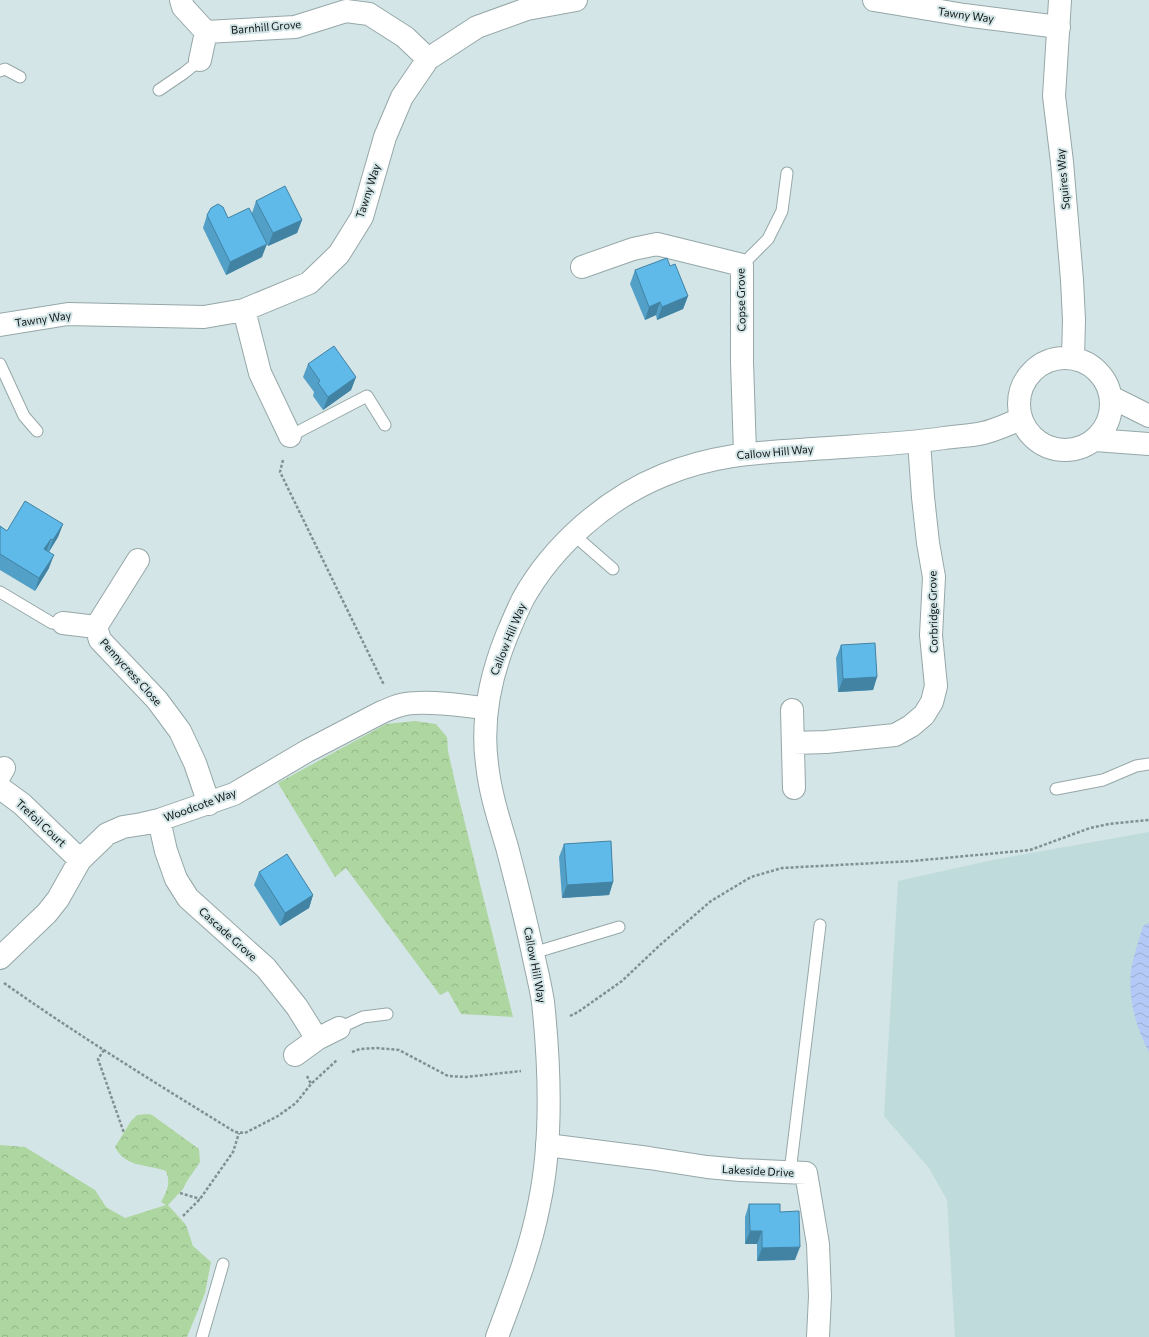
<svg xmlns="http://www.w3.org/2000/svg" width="1149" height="1337" font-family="Commissioner,sans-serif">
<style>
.built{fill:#bfdbdc}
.forest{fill:url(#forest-crowns)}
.water{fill:url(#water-waves)}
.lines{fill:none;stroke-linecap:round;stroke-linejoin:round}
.service-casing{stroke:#96a7a8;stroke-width:13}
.minor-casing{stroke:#96a7a8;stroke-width:24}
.tertiary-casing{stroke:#96a7a8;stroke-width:24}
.path{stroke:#839091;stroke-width:2.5;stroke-dasharray:3 2;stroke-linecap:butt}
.service{stroke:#fff;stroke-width:11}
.minor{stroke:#fff;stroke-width:22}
.tertiary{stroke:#fff;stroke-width:22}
.wall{fill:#52a0c8}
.shaded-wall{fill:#4282a3}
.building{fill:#5fbae9;stroke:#4282a3}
.labels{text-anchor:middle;stroke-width:4;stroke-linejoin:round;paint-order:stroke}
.street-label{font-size:11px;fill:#0d1314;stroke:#d3e5e6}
</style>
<defs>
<pattern id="forest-crowns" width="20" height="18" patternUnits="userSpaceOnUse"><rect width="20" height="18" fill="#aed6a0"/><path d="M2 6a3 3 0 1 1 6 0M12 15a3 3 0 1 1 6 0" fill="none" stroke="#94b789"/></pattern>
<pattern id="water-waves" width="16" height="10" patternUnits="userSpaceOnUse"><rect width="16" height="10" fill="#b4c9f5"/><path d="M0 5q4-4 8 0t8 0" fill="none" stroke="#9aacd1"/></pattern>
</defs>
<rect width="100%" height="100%" fill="#d3e5e6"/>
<path class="built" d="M1149,832V1337H955L947,1200L929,1168L884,1116L898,881L993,860Z"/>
<path class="forest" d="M415,721L436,724L447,737L448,751L457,791L513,1017L461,1014L448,991L440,995L346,868L335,877L278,783L386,724Z
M148,1114L152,1115L199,1149L200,1162L187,1181L183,1189L168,1205L186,1225L193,1246L211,1262L205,1293L187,1337H0V1145L25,1147L95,1190L106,1207L125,1218L166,1205L161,1202C167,1191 171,1183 166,1171C147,1164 126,1168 115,1147L131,1121L137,1115Z"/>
<path class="water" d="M1149,923V1052C1136,1028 1128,999 1131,971C1133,956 1139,941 1143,926Z"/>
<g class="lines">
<g class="service-casing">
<path id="service" d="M0,71L5,69L20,77
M159,90L184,73L200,60
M742,265L768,239L782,211L787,173
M0,364L24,416L37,431
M290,436L367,396L385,425
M574,535L613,569
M0,592L52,623H63
M1056,789L1103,780L1136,766L1149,764
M533,953L619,927
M339,1028L363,1017L387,1014
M790,1172L820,925
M202,1337L223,1264"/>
</g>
<g class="minor-casing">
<path id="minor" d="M181,0L183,7L206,32L295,27L346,11L369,14L405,37L428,59
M874,0L964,15L1059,27
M200,60L206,32
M582,267L633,249L657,244L742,265V362L745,453
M244,310L260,373L290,436
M0,325L68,314L204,317L244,310L309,283L339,254L362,217L385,137L402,97L428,59L477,27L527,9L576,0
M63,623L96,627L100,640L157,700L180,731L195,763L209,804
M96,627L138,560
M792,710L794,788
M793,743L826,742L895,735L911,726L924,715L932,702L936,686L931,635L934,577L928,543L923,497L919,442
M0,775L4,768
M0,788L22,804L80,860
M159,820L166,851L176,879L188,898L266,968L297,1007L317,1039
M0,958L47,913L58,899L80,860L107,834L123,827L142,824L159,820L234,794L307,751L382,712C390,709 397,705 406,704C428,700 463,706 486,708
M295,1055L317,1039L339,1028
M547,1145L649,1158L707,1167L740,1170L806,1173L818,1244L820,1296L818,1337"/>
</g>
<g class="tertiary-casing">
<path id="tertiary" d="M1060,0L1054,96L1062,162L1072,280L1074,320L1073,358
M1019 404a46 46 0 1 1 92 0a46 46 0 1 1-92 0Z
M1111,397L1149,416
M1095,440L1149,444
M497,1337C513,1294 530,1251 539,1205C553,1140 550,1068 543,1002C541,989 538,976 535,963C527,924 517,885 507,847C499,820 490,793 487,764C481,719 490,677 507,635C512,623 517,611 523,599C553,545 607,498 664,475C710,456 750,453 799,450C848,446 896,445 944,438C957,436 971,436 983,433C996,430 1008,424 1021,419"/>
</g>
<path class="path" d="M283,460L280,472L384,685
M4,983C79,1036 157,1084 235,1132L245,1133L278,1116L296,1103L311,1084L337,1060
M570,1016L578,1012L622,981L660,945L711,901L751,877L782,868L913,861L1030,850L1090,828L1109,824L1149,820
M104,1050L98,1059L124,1133
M352,1052L360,1049L377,1048L399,1050L448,1076L466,1077L521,1071
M307,1076L311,1084
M180,1193L200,1199
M183,1216L200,1199L233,1152L239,1133"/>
<use href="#service" class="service"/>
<use href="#minor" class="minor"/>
<use href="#tertiary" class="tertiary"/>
</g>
<path class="wall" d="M256,201L302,220L297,233L268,246L263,237L262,257L226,275L203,228L207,215L228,218L252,213Z
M670,266L688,296L683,309L657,320L656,315L645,320L630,284L635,270Z
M308,364L356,377L351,390L323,410L313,396L314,392L303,377Z
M63,524L58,537L49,552V568L35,591L0,570V526L7,531Z
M841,645L877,677L873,690L838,692L836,658Z
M564,844L613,882L609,895L562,898L559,857Z
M259,872L313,895L309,908L280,926L254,885Z
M749,1204L780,1212L795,1260L757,1261V1244H745V1217Z"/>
<path class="shaded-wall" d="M302,220L297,233L268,246L273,233Z
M267,244L262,257L226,275L230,262Z
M688,296L683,309L657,320L662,307Z
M660,302L656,315L645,320L649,307Z
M356,377L351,390L323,410L328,397Z
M63,524L58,537L48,553L53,540Z
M51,539L46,552L44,549Z
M54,555L49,568L35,591L39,578Z
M877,677L873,690L838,692L843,679Z
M613,882L609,895L562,898L567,885Z
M313,895L309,908L280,926L285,913Z
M750,1231H762L757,1244H745Z
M800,1247L795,1260L757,1261L762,1248Z"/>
<path class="building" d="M285,186L302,220L273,233L256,201Z
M218,204L223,207L228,218L249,208L267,244L230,262L207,215L211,208Z
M667,258L670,266L675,264L688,296L662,307L660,302L649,307L635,270Z
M334,346L356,377L328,397L318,383L320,381L308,364Z
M25,501L63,524L53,540L51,539L44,549L54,555L39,578L0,554V526L7,531Z
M875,643L877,677L843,679L841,645Z
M611,841L613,882L567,885L564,844Z
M287,854L313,895L285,913L259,872Z
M749,1204H780V1212L799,1211L800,1247L762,1248V1231H750Z"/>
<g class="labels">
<g class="street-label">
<text transform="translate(966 15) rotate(8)" y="4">Tawny Way</text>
<text transform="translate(266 27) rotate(-5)" y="4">Barnhill Grove</text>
<text transform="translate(1063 179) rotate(-95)" y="4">Squires Way</text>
<text transform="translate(368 191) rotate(-72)" y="4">Tawny Way</text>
<text transform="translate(741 300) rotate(-91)" y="4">Copse Grove</text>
<text transform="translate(43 319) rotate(-8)" y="4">Tawny Way</text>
<text transform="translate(775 452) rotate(-5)" y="4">Callow Hill Way</text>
<text transform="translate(933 612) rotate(-91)" y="4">Corbridge Grove</text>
<text transform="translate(508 639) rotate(-68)" y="4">Callow Hill Way</text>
<text transform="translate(131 672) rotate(48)" y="4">Pennycress Close</text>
<text transform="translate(200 805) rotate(-20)" y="4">Woodcote Way</text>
<text transform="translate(41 823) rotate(43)" y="4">Trefoil Court</text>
<text transform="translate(228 934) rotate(42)" y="4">Cascade Grove</text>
<text transform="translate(535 965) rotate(79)" y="4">Callow Hill Way</text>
<text transform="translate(758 1171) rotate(3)" y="4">Lakeside Drive</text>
</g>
</g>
</svg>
